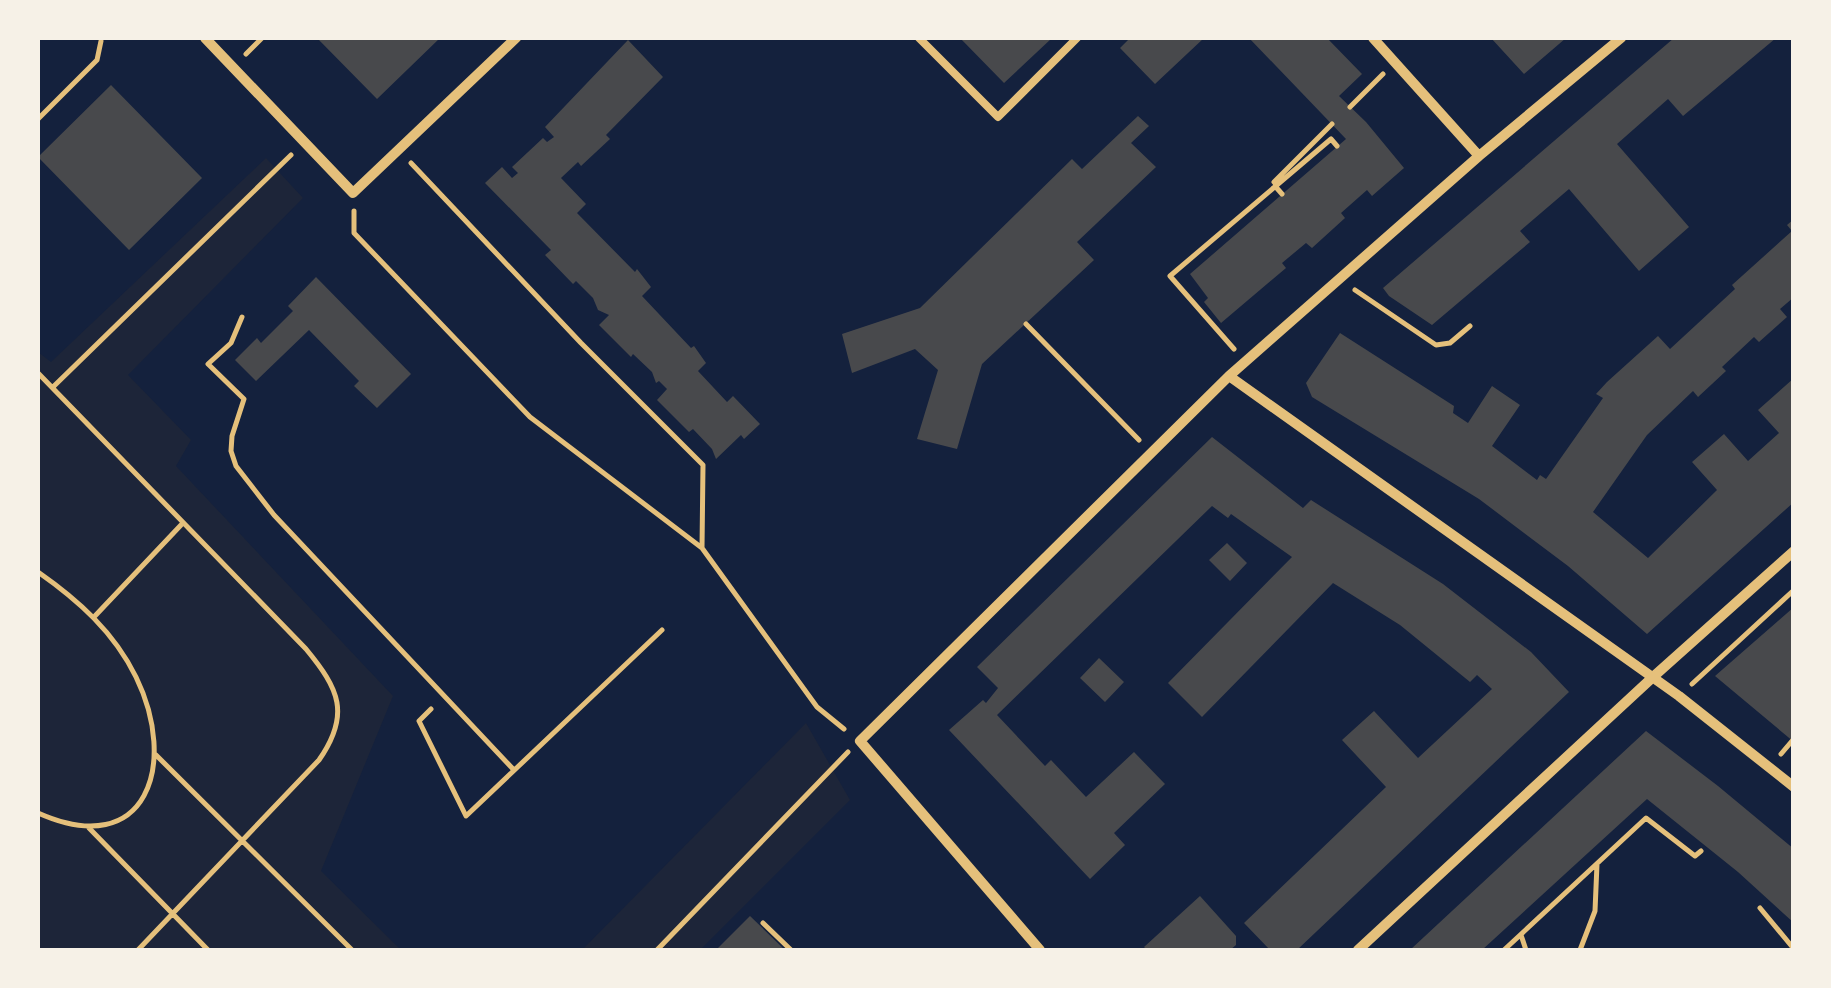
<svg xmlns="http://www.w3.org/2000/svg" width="1831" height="988" font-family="'Public Sans',sans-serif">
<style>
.green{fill:#1d2539}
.building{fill:#48494c}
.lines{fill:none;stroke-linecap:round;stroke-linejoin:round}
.path{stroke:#e5c07b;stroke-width:5}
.service{stroke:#e5c07b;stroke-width:8}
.minor{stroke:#e5c07b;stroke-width:10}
</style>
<rect width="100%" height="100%" fill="#14213d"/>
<path class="green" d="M266,158L303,198L128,375L191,440L176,466L393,696L321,871L401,950H38V352L51,362Z
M806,723L850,800L700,950H582Z"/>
<path class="building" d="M317,38H440L377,99Z
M960,38H1052L1004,83Z
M1130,38H1204L1155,84L1120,48Z
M1249,38H1327L1362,74L1339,96L1366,122L1404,168L1372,196L1367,190L1341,213L1345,218L1312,248L1306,243L1282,263L1286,268L1221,323L1204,302L1208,298L1190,274L1346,139Z
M1491,38H1566L1524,74Z
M1674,38H1776L1683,116L1668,99L1617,144L1689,227L1639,271L1569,189L1520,231L1530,242L1432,325L1389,296L1383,288Z
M628,40L663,77L606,135L610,139L581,166L578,162L561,178L586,204L577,213L635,272L637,269L651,287L642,296L691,348L694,346L706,363L698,371L727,402L733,396L760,424L744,439L741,435L716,459L712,449L693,429L689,432L657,400L667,389L659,381L656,383L652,372L633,354L631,357L599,325L609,315L598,310L593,298L576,281L573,284L545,255L551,250L485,183L502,167L512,178L518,173L512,167L543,138L547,142L554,137L545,127Z
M111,85L202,178L129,250L38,157Z
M1138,116L1149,126L1131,143L1156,167L1077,242L1094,260L982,364L957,449L917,439L938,370L915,349L852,373L842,334L920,308L1072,159L1082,169Z
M1794,219V297L1780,309L1787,317L1759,342L1754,337L1722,367L1726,371L1698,397L1693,391L1647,435L1593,512L1648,558L1717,490L1692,462L1724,434L1748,461L1779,433L1758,410L1794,378V502L1647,634L1568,566L1479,499L1312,397L1306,383L1340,333L1454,406L1453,413L1468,423L1492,386L1520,405L1492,446L1537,480L1540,475L1546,479L1603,398L1596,394L1607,382L1658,336L1670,349L1735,289L1732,285L1792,231L1787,225Z
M316,277L411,374L377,408L354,386L359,381L309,330L256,381L235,360L257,338L261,343L293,311L288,306Z
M1212,437L1303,508L1311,500L1443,584L1531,652L1569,692L1297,950H1270L1244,923L1386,787L1342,740L1374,711L1418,758L1492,689L1477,675L1470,682L1400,625L1333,583L1202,717L1168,683L1292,557L1231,514L1228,518L1212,506L997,715L1045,766L1051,760L1086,797L1134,752L1165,784L1114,833L1125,845L1090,879L949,730L983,700L986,703L998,688L977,667Z
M1227,543L1247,563L1230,581L1209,560Z
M1794,607V742L1715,676Z
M1099,658L1124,682L1105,702L1080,678Z
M1646,731L1718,786L1794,849V923L1738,872L1647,799L1482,950H1410Z
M1200,896L1236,936V945L1230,950H1147L1144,947Z
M750,916L785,950H716Z"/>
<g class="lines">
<path class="path" d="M246,54L262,38
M1350,107L1383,74
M38,119L97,60L101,41
M411,163L581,343L703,465L702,548
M1274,182L1332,124
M1275,186L1282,194
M354,211V233L530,417L702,548L817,707L844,729
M1355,290L1436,345L1450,343L1470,326
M242,317L231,343L208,364L244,399L232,436L231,451L236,466L274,515L513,769
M1026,324L1139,440
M1234,349L1170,276L1331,139L1337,146
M38,373L306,649C339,689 351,714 319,760L138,950
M53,387L291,155
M38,572C78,600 114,632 136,677C178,763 148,862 38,813
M94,617L181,525
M1692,684L1794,590
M431,709L419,721L466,816L662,630
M1781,754L1792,741
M156,755L352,950
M89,828L208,950
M1760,908L1794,949
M763,923L791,950
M1521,935L1526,950
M657,950L848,752
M1504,950L1646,818L1695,856L1701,851
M1580,950L1595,911L1597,864"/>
<path class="service" d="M919,38L998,117L1077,38"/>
<path class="minor" d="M205,38L353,193L516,38
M1373,38L1479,156
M1229,376L1679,696L1794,787
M1040,950L860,741L1229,376L1479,156L1621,38
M1358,950L1653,677L1794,551"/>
</g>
<rect width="1831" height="988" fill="none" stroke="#f6f1e7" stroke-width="80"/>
</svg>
